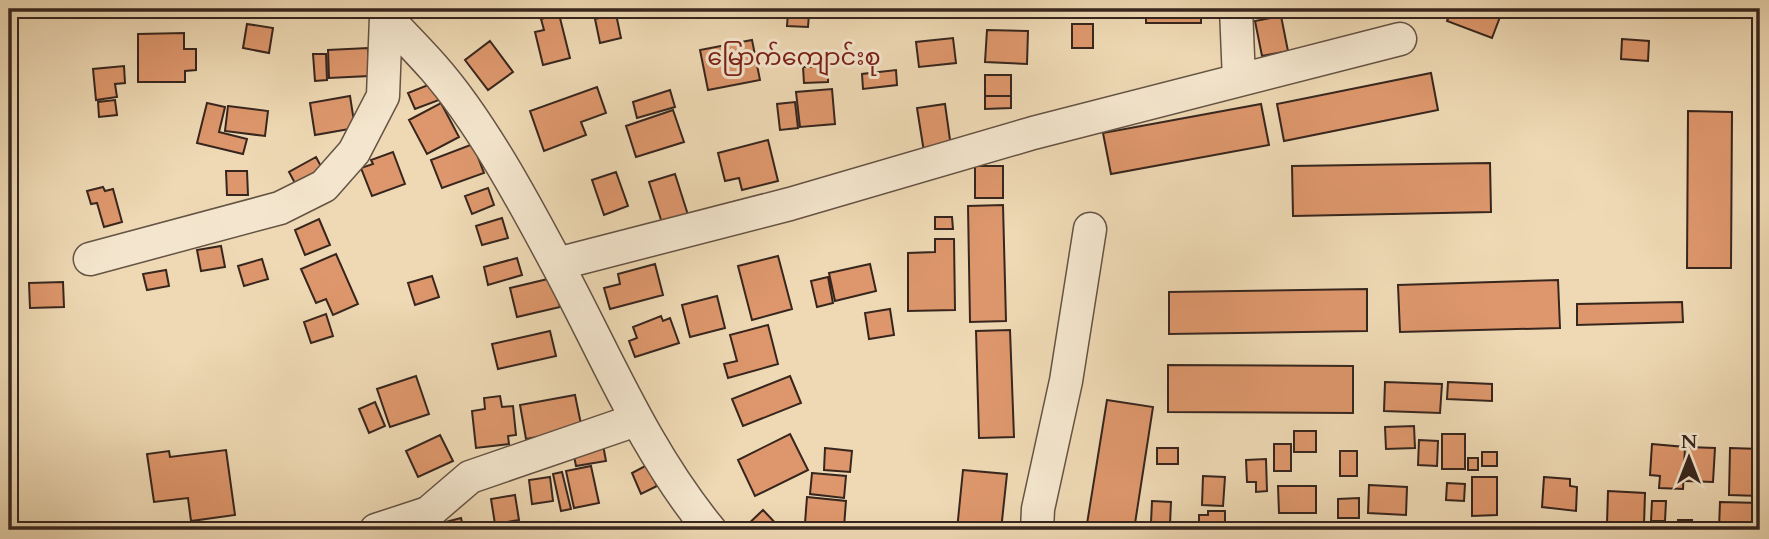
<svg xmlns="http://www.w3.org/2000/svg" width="1769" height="539" font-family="Cardo,'Noto Sans Myanmar',serif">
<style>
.building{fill:#de976c;stroke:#37261e;stroke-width:2}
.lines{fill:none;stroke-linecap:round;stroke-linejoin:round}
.street-casing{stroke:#655344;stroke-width:35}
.street{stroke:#f4e6ce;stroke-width:32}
.labels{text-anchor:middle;stroke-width:6;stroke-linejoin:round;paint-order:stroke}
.quarter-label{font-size:24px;fill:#7a1f14;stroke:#f4e6ce}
</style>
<rect width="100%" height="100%" fill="#eed9b4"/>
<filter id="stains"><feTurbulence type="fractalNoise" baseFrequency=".00286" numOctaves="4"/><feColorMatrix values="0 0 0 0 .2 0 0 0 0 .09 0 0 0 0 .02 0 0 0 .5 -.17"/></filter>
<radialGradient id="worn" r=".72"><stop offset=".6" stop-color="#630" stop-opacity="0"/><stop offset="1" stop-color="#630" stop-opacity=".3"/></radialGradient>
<path class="building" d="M1146,9H1201V23H1146Z
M1452,9H1503L1492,38L1447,21Z
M788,12L809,14L808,27L787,26Z
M559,14L570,58L543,65L535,32L544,30L541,19Z
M616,14L621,38L600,43L595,19Z
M1281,16L1288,51L1262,56L1255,21Z
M247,24L273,28L269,53L243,48Z
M1072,24H1093V48H1072Z
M987,30L1028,31L1027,64L985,62Z
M184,33V49H196V70L185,71V82H138V34Z
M953,38L956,63L919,67L916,42Z
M1622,39L1649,41L1648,61L1621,59Z
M752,40L760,80L708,90L700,50Z
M490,41L513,72L488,90L465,60Z
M368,48L369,76L329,78L328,50Z
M313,54H326L327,80L315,81Z
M124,66L125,83L115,84L117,97L96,100L93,69Z
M828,66V82L804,83L803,67Z
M896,70L897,85L863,89L862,74Z
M1431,73L1438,110L1284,141L1277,104Z
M985,75H1011V96H985Z
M433,83L439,100L415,109L408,93Z
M597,87L606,113L581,122L586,135L544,151L530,111Z
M832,89L835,124L800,127L796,92Z
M670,90L675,107L637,118L633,102Z
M350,96L355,128L315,135L310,103Z
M985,96H1011V108L985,109Z
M115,100L117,115L99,117L98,102Z
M795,102L798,128L780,130L777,104Z
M207,103L225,107L219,132L247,139L243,154L197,143Z
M441,103L459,137L427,154L409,120Z
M945,104L951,147L924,152L917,108Z
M1261,104L1269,145L1111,174L1103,133Z
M228,106L268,111L265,136L225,131Z
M673,110L684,142L636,157L626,126Z
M1688,111L1732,112L1731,268H1687Z
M768,140L778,181L742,190L739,178L725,181L718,153Z
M473,144L484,173L442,188L431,160Z
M393,152L405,184L372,196L361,168L373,164L371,160Z
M316,157L324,172L297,187L289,172Z
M1490,163L1491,212L1293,216L1292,166Z
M975,166H1003V198H975Z
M226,171H247L248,195H227Z
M616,172L628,206L604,215L592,180Z
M675,174L689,218L663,226L649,182Z
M103,187L105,191L113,189L122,222L104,227L97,203L91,204L87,191Z
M488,188L494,205L472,214L465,196Z
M1003,205L1006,321L970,322L968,206Z
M935,217H952L953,229H935Z
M502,218L508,238L482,245L476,226Z
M319,219L330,245L305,255L295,230Z
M935,239H954L955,310L908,311V253L935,252Z
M221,246L225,267L201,271L197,250Z
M336,254L358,304L333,315L326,299L316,303L301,269Z
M778,256L792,309L752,320L738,266Z
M517,258L522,275L488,285L484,267Z
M262,259L268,279L244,286L238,266Z
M655,264L663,295L610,309L604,288L620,284L618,274Z
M870,264L876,291L835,301L829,273Z
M166,270L169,286L147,290L143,274Z
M432,276L439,297L415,305L408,283Z
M828,277L833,303L817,307L811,281Z
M552,278L560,307L517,317L510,288Z
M1558,280L1560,328L1400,332L1398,285Z
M63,282L64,307L30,308L29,283Z
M1367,289V331L1169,334V292Z
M717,296L725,328L690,337L682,305Z
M1682,302L1683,322L1577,325V304Z
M890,309L894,335L869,339L865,313Z
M326,314L333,336L311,343L304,322Z
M661,316L663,321L670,318L679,343L635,357L629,341L637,338L633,327Z
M768,325L778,364L728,378L724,364L737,361L730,335Z
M1010,330L1014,437L979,438L976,331Z
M550,331L556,356L498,369L492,344Z
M1168,365L1353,366V413L1168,412Z
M416,376L429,414L390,427L377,389Z
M790,376L801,403L743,426L732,399Z
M1385,382L1442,384L1440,413L1384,411Z
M1448,382L1492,384V401L1447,399Z
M575,395L582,429L526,439L520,405Z
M500,396L502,407L513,406L516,435L508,436L509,444L476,448L472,411L485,409L484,398Z
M1107,400L1153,407L1134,530H1086Z
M375,402L385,426L369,433L359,409Z
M1414,426L1415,448L1386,449L1385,427Z
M1294,431H1316V452H1294Z
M790,434L808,470L755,496L738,460Z
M1442,434H1465V469H1442Z
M440,435L453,461L418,477L406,451Z
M1419,440L1438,441L1437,466L1418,465Z
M1274,444H1291V471H1274Z
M1652,444L1685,447L1683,489L1659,488L1660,476L1650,475Z
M603,445L606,461L576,466L573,451Z
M1688,447L1715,448L1713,482L1686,481Z
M825,448L852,451L850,472L824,470Z
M1157,448H1178V464H1157Z
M1730,448L1760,449V496L1729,495Z
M226,450L235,515L191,521L188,498L154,502L147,454L169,451L170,457Z
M1340,451H1357V476H1340Z
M1482,452H1497V466H1482Z
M1468,458H1478V470H1468Z
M1266,459L1267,491L1256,492V482H1247L1246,460Z
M647,465L657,486L641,494L632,473Z
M591,466L599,503L574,508L566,471Z
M963,470L1007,474L1001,530H957Z
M562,472L571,509L561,511L553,474Z
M812,473L846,476L844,498L810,494Z
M1203,476L1225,477L1223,506L1202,505Z
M550,477L553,501L532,504L529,480Z
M1472,477H1497V515L1472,516Z
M1544,477L1570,479V486L1577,487L1576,511L1542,507Z
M1447,483L1465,484L1464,501L1446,500Z
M1369,485L1407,487L1406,515L1368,513Z
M1278,486H1316V513H1279Z
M1608,491L1645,493L1644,525L1607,524Z
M515,495L519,520L495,524L491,499Z
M807,497L846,501L844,527L805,523Z
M1359,498V518H1338V499Z
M1152,501L1171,502L1170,524L1151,523Z
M1652,501H1666L1665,521H1651Z
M1720,502L1760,503V529L1719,528Z
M763,510L782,530H742Z
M1208,511H1225V530H1199V515H1208Z
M461,518L464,530H435L434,525Z
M1678,520H1692V525H1715V530H1678Z
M558,522L559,530H534L533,526Z
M1473,523L1496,524L1495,530H1472Z"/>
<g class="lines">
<g class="street-casing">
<path id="street" d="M384,9L386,17C402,34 418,50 433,67C480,120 524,202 557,264C606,355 644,450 710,530
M1236,9L1239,80
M90,259L280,208L324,186L354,152L383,96L386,17
M557,264L790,204L1033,133L1400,39
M376,530L428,513L470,477L636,420
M1037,530L1038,509L1066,381L1090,229"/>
</g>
<use href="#street" class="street"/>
</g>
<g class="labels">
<g class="quarter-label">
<text x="794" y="65">မြောက်ကျောင်းစု</text>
</g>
</g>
<rect width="1769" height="539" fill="none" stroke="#eed9b4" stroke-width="35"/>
<rect x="10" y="10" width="1748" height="518" fill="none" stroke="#37261e" stroke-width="3.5"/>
<rect x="18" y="18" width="1734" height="504" fill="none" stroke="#37261e" stroke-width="2"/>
<g transform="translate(1689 458)" stroke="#f4e6ce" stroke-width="5" paint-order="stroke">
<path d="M0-5L12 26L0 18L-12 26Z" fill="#37261e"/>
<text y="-10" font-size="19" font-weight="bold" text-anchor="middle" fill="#37261e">N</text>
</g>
<rect width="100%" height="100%" filter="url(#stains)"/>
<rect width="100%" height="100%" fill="url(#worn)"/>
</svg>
